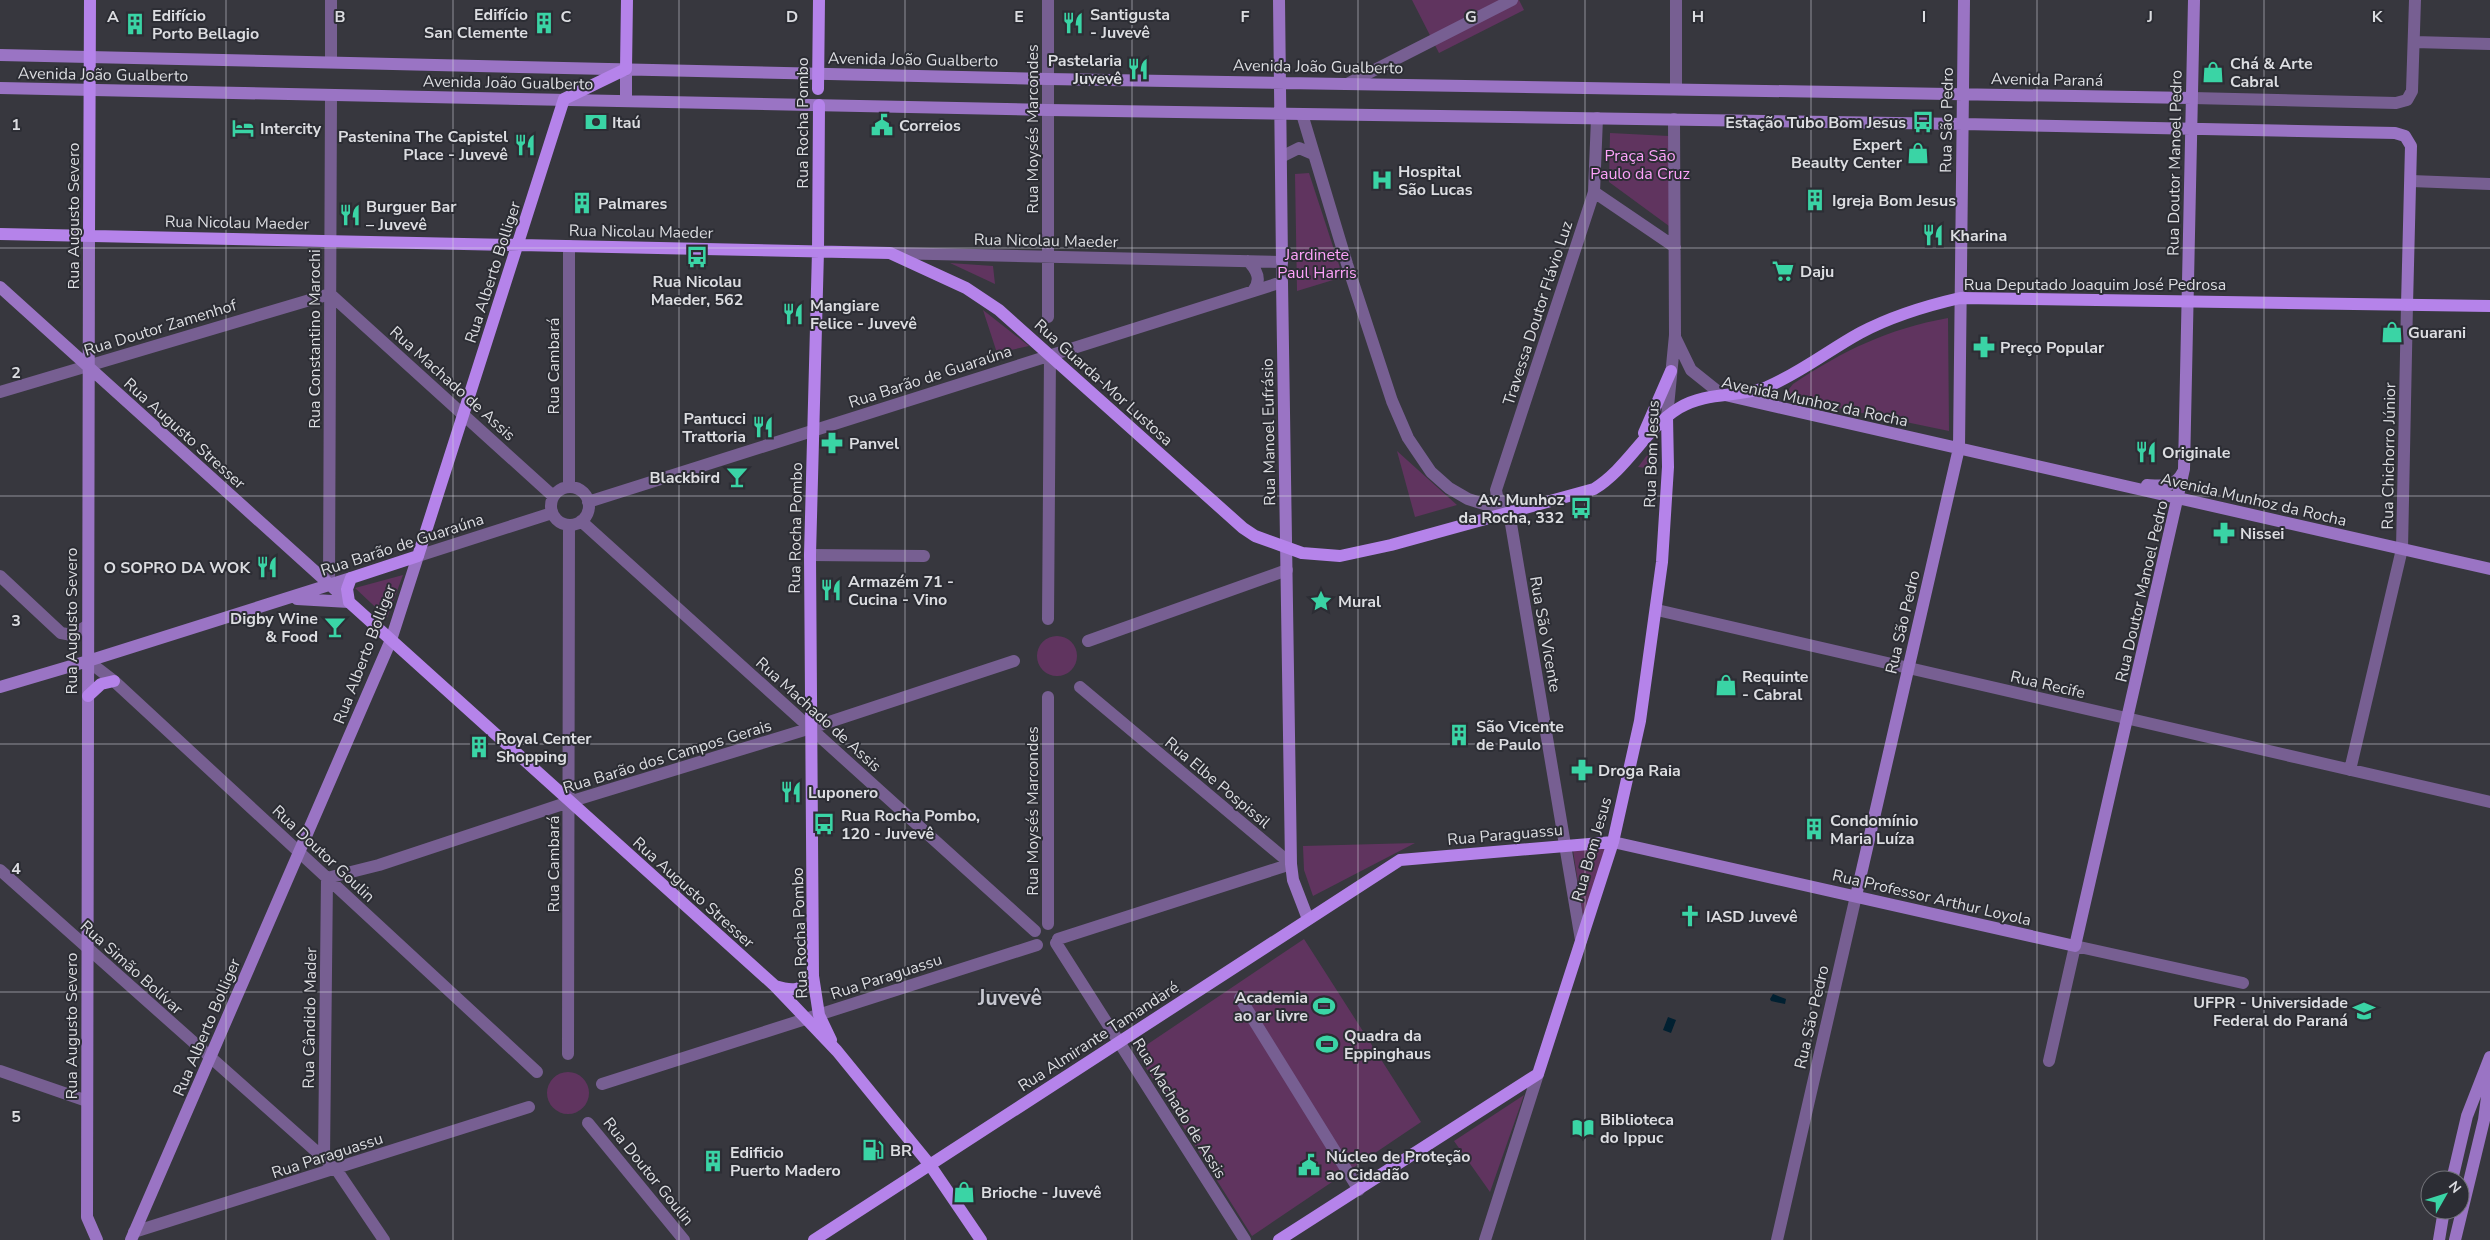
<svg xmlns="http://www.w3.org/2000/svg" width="2490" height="1240" font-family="'Nunito Sans',sans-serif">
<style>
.green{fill:#60345f}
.water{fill:#012031}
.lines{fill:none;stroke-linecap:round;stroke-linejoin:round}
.street{stroke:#775f92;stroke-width:12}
.secondary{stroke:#9a74c4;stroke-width:12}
.primary{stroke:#b583ea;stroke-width:12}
.grid{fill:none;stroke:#dcdde1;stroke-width:1;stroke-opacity:0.55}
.labels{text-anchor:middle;stroke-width:4;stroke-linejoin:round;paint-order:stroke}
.poi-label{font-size:16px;font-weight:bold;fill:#dcdde1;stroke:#2c2d34;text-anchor:start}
.street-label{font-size:16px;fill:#dcdde1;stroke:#2c2d34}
.park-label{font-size:16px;fill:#fda3fa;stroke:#2c2d34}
.district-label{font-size:21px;font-weight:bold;fill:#c6c7d0;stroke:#2c2d34}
.grid-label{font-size:16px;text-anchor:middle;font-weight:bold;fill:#dcdde1;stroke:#2c2d34;stroke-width:4;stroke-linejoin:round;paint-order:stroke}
</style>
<rect width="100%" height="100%" fill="#37373e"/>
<path class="green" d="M1412,0H1519L1524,10L1439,53Z
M1610,133L1669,136V226L1609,182Z
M1309,173L1343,277L1297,291L1295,174Z
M950,263L993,266L995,284Z
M983,310L1029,346L997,353Z
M1948,318L1949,431L1795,399L1790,395L1789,389L1793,384C1844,350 1888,329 1948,318Z
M1658,441L1654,469L1638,467Z
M1397,451L1457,505L1415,517Z
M403,575L387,618L355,588Z
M1037 656a20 20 0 1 1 40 0a20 20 0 1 1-40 0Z
M1415,843L1313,896L1304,870L1303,846Z
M1606,847L1583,916L1573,850Z
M1304,939L1421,1122L1252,1236L1136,1052Z
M547 1093a21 21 0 1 1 42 0a21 21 0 1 1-42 0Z
M1524,1095L1490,1192L1454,1141Z"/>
<path class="water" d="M1773,994L1786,999L1785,1004L1771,1001L1770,999Z
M1668,1017L1676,1020L1671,1033L1663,1030Z"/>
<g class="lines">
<path class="street" d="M1048,0V317
M2414,42L2490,44
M331,62V0
M1349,83L1512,0
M1676,89V0
M2192,98L2396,103L2407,100L2412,91L2415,0
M1302,114L1347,264L1392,401L1408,438L1431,472L1449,488L1468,499L1509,512
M1281,157L1299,148L1313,154
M2411,181L2490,184
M1594,192L1675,247
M1248,261C1257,270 1262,280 1253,291
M330,294L553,496
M1675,337L1691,370L1721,394
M0,392L330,294
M1667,417L1675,335L1674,119
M569,487V246
M551 506a19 19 0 1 1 38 0a19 19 0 1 1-38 0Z
M588,502L1282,282V262L890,253
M581,521L1035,931
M810,555L924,556
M418,556L552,513
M0,576L61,633L72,635L87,626
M329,584L331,95
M1657,610L2490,802
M1048,619L1050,355
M1088,641L1287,570
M88,661L114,681L537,1072
M1080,687L1291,864
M1048,697V924
M2350,770L2402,549L2407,305
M0,870L336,1169L384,1240
M1058,939L1291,864
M1581,940L1509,512L1497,496L1496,490L1594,192L1597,118
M1056,943L1245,1240
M1240,998L1359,1190
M568,1054L569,525
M2049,1061L2075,946L2243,983
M0,1071L87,1101
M602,1084L1037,945
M588,1123L684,1240
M324,1158L327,878L379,865L569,802L811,728L1014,661
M134,1232L529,1107
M1485,1240L1538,1074
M1777,1240L1856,896"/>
<path class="secondary" d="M1279,0L1282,262
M0,55L1048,79L2192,98
M0,88L1048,110L1963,124L2395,133L2405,136L2411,146L2407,305
M626,101V69
M89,235L87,1217L97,1240
M1282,282L1291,864L1293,880L1308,919
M0,287L349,602
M1725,395L2490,569
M2147,485C2162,486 2175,488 2183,472
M297,599L349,602
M0,687L88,661L351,578
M1613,842L2075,946L2184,469L2194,0
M1856,896L1959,448L1964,0
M2452,1180L2467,1116L2490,1057
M131,1240L391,640L418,556
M2439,1240L2444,1210
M2455,1240L2484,1120L2490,1074"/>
<path class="primary" d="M627,0L626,69L564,99L418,556L351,578L347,589L349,602L775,986L837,1051L930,1165L981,1240
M818,89L819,0
M819,105L818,251L810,555L813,976L819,1015L831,1040
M0,234L890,253L966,288L999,310L1243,528L1255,536L1302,553L1340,556L1391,545L1594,489C1628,468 1645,429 1679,408C1707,391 1738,398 1767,387C1800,373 1829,350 1860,333C1892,316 1925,306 1960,298L2490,306
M89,235L90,0
M1644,433L1671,371
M88,696L101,684L114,681
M775,986C791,991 803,992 813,976
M814,1240L1400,860L1613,842
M1279,1240L1538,1074L1613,842L1640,721L1662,562L1668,467L1667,417"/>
</g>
<path class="grid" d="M226,0V1240M453,0V1240M679,0V1240M905,0V1240M1132,0V1240M1358,0V1240M1585,0V1240M1811,0V1240M2037,0V1240M2264,0V1240M0,248H2490M0,496H2490M0,744H2490M0,992H2490"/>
<defs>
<g id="building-bare" transform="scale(1.725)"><path d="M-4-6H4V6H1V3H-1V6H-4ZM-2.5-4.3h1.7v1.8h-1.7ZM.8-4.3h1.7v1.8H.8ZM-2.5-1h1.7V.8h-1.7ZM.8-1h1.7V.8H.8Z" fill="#3ad4a5" stroke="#2c2d34" stroke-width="2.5" paint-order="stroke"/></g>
<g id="restaurant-bare" transform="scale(1.725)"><path d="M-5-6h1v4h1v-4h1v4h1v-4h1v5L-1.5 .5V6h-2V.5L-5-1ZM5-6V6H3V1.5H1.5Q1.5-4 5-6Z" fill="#3ad4a5" stroke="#2c2d34" stroke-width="2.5" paint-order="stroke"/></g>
<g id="shop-bare" transform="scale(1.725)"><path d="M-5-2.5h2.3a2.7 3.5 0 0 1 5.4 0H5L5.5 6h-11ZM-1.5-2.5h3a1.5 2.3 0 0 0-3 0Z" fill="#3ad4a5" stroke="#2c2d34" stroke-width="2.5" paint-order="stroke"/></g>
<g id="bank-bare" transform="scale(1.725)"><path d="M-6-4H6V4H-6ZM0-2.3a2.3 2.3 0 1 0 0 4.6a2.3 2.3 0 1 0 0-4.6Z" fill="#3ad4a5" stroke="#2c2d34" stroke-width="2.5" paint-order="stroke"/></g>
<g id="bus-bare" transform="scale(1.725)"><path d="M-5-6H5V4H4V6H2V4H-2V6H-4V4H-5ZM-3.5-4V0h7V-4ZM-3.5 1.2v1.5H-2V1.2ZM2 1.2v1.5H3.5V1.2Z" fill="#3ad4a5" stroke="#2c2d34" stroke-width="2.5" paint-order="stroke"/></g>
<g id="civic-bare" transform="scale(1.725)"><path d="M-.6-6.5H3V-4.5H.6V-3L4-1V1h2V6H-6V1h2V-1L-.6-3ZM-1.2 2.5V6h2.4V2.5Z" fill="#3ad4a5" stroke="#2c2d34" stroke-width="2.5" paint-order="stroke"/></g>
<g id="hotel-bare" transform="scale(1.725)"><path d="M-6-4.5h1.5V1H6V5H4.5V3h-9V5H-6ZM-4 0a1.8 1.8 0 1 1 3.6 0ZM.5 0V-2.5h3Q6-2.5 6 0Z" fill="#3ad4a5" stroke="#2c2d34" stroke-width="2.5" paint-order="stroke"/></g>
<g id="hospital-bare" transform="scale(1.725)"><path d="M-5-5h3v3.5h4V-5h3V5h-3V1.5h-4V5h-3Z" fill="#3ad4a5" stroke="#2c2d34" stroke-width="2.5" paint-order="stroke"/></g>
<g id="supermarket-bare" transform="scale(1.725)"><path d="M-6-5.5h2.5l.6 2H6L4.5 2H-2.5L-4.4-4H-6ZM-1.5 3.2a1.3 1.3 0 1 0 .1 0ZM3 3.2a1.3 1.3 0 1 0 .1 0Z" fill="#3ad4a5" stroke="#2c2d34" stroke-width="2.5" paint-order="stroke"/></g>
<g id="pharmacy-bare" transform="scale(1.725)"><path d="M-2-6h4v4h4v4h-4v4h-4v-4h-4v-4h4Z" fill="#3ad4a5" stroke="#2c2d34" stroke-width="2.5" paint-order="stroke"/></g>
<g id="bar-bare" transform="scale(1.725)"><path d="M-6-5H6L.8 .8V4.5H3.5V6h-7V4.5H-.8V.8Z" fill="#3ad4a5" stroke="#2c2d34" stroke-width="2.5" paint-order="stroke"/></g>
<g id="sight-bare" transform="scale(1.725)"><path d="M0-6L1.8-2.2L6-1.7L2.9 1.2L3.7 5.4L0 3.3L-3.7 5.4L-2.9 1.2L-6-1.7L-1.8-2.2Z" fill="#3ad4a5" stroke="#2c2d34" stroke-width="2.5" paint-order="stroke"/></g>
<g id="church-bare" transform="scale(1.725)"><path d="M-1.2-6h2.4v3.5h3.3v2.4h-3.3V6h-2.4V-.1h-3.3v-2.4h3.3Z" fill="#3ad4a5" stroke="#2c2d34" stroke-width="2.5" paint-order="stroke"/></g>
<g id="stadium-bare" transform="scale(1.725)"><path d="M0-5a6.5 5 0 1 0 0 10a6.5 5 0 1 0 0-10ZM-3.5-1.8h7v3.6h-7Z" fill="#3ad4a5" stroke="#2c2d34" stroke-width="2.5" paint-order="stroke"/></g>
<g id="university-bare" transform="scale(1.725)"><path d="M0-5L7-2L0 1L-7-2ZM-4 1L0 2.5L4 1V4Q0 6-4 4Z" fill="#3ad4a5" stroke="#2c2d34" stroke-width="2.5" paint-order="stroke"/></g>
<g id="library-bare" transform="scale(1.725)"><path d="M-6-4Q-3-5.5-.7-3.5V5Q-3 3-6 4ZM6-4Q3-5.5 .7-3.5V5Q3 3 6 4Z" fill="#3ad4a5" stroke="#2c2d34" stroke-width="2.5" paint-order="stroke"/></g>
<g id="fuel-bare" transform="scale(1.725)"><path d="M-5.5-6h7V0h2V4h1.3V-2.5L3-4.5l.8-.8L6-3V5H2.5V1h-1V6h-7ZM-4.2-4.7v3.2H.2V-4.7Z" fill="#3ad4a5" stroke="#2c2d34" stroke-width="2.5" paint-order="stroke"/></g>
</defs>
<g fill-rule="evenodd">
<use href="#building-bare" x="544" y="23"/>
<use href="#restaurant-bare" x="1073" y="23"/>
<use href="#building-bare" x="135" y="24"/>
<use href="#restaurant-bare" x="1138" y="69"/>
<use href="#shop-bare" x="2213" y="72"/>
<use href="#bank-bare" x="596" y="122"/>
<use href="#bus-bare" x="1923" y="122"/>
<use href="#civic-bare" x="882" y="125"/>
<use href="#hotel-bare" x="243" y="128"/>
<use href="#restaurant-bare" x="525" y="145"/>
<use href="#shop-bare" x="1918" y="153"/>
<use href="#hospital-bare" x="1382" y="180"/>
<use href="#building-bare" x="1815" y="200"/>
<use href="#building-bare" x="582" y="203"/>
<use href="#restaurant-bare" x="350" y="215"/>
<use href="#restaurant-bare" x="1933" y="235"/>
<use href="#bus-bare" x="697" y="257"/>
<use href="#supermarket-bare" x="1783" y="271"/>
<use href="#restaurant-bare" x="793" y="314"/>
<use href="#shop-bare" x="2392" y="332"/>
<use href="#pharmacy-bare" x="1984" y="347"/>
<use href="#restaurant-bare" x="763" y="427"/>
<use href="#pharmacy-bare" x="832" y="443"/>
<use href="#restaurant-bare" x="2146" y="452"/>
<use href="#bar-bare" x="737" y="477"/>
<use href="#bus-bare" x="1581" y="508"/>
<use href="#pharmacy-bare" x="2224" y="533"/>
<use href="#restaurant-bare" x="267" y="567"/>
<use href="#restaurant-bare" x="831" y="590"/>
<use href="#sight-bare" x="1321" y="601"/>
<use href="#bar-bare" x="335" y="627"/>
<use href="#shop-bare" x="1726" y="685"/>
<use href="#building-bare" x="1459" y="735"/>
<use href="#building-bare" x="479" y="747"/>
<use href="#pharmacy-bare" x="1582" y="770"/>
<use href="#restaurant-bare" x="791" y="792"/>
<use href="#bus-bare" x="824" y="824"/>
<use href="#building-bare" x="1814" y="829"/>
<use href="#church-bare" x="1690" y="916"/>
<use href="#stadium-bare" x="1324" y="1006"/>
<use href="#university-bare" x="2364" y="1011"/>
<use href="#stadium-bare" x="1327" y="1044"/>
<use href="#library-bare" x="1583" y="1128"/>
<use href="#fuel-bare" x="873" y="1150"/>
<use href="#building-bare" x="713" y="1161"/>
<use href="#civic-bare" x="1309" y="1165"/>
<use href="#shop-bare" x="964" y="1192"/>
</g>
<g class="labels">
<g class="poi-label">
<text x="528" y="20" text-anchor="end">Edifício<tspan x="528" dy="18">San Clemente</tspan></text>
<text x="1090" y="20">Santigusta<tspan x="1090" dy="18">- Juvevê</tspan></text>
<text x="152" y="21">Edifício<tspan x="152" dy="18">Porto Bellagio</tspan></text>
<text x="1122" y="66" text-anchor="end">Pastelaria<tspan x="1122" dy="18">Juvevê</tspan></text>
<text x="2230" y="69">Chá &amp; Arte<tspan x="2230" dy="18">Cabral</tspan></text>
<text x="612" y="128">Itaú</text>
<text x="1906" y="128" text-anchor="end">Estação Tubo Bom Jesus</text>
<text x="899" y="131">Correios</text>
<text x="260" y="134">Intercity</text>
<text x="508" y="142" text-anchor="end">Pastenina The Capistel<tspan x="508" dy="18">Place - Juvevê</tspan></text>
<text x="1902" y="150" text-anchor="end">Expert<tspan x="1902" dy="18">Beaulty Center</tspan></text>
<text x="1398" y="177">Hospital<tspan x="1398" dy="18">São Lucas</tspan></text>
<text x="1832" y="206">Igreja Bom Jesus</text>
<text x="598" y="209">Palmares</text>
<text x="366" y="212">Burguer Bar<tspan x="366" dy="18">– Juvevê</tspan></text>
<text x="1950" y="241">Kharina</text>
<text x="1800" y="277">Daju</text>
<text x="697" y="287" text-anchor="middle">Rua Nicolau<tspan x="697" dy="18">Maeder, 562</tspan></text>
<text x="810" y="311">Mangiare<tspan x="810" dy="18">Felice - Juvevê</tspan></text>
<text x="2408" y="338">Guarani</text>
<text x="2000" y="353">Preço Popular</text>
<text x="746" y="424" text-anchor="end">Pantucci<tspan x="746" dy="18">Trattoria</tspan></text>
<text x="849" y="449">Panvel</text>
<text x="2162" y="458">Originale</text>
<text x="720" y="483" text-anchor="end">Blackbird</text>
<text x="1564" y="505" text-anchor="end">Av. Munhoz<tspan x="1564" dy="18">da Rocha, 332</tspan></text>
<text x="2240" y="539">Nissei</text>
<text x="250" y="573" text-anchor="end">O SOPRO DA WOK</text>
<text x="848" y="587">Armazém 71 -<tspan x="848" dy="18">Cucina - Vino</tspan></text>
<text x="1338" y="607">Mural</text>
<text x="318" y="624" text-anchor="end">Digby Wine<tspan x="318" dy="18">&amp; Food</tspan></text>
<text x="1742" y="682">Requinte<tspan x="1742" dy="18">- Cabral</tspan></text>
<text x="1476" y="732">São Vicente<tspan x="1476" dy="18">de Paulo</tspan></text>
<text x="496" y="744">Royal Center<tspan x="496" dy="18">Shopping</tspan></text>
<text x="1598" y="776">Droga Raia</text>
<text x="808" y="798">Luponero</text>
<text x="841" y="821">Rua Rocha Pombo,<tspan x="841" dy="18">120 - Juvevê</tspan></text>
<text x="1830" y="826">Condomínio<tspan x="1830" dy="18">Maria Luíza</tspan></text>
<text x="1706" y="922">IASD Juvevê</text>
<text x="1308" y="1003" text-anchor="end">Academia<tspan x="1308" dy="18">ao ar livre</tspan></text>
<text x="2348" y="1008" text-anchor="end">UFPR - Universidade<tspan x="2348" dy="18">Federal do Paraná</tspan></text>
<text x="1344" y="1041">Quadra da<tspan x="1344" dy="18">Eppinghaus</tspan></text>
<text x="1600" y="1125">Biblioteca<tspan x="1600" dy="18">do Ippuc</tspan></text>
<text x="890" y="1156">BR</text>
<text x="730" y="1158">Edificio<tspan x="730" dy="18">Puerto Madero</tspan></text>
<text x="1326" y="1162">Núcleo de Proteção<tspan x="1326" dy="18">ao Cidadão</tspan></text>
<text x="981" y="1198">Brioche - Juvevê</text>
</g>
<g class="street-label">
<text transform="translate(913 59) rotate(1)" y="6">Avenida João Gualberto</text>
<text transform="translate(1318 66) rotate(1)" y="6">Avenida João Gualberto</text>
<text transform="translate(103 74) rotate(1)" y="6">Avenida João Gualberto</text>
<text transform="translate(2047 79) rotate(1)" y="6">Avenida Paraná</text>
<text transform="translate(508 82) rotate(1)" y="6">Avenida João Gualberto</text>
<text transform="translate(1946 120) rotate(-89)" y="6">Rua São Pedro</text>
<text transform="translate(802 123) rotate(-90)" y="6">Rua Rocha Pombo</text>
<text transform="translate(1032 129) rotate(-90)" y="6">Rua Moysés Marcondes</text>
<text transform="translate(2174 163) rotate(-89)" y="6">Rua Doutor Manoel Pedro</text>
<text transform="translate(73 216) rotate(-90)" y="6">Rua Augusto Severo</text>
<text transform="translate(237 222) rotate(1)" y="6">Rua Nicolau Maeder</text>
<text transform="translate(641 231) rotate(1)" y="6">Rua Nicolau Maeder</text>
<text transform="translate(1046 240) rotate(1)" y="6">Rua Nicolau Maeder</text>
<text transform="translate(492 272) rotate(-72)" y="6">Rua Alberto Bolliger</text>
<text x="2095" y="290">Rua Deputado Joaquim José Pedrosa</text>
<text transform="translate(1537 313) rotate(-72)" y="6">Travessa Doutor Flávio Luz</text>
<text transform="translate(160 327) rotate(-17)" y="6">Rua Doutor Zamenhof</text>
<text transform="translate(314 339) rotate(-90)" y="6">Rua Constantino Marochi</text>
<text transform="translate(553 366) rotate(-90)" y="6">Rua Cambará</text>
<text transform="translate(930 376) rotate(-18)" y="6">Rua Barão de Guaraúna</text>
<text transform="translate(1104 382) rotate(42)" y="6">Rua Guarda-Mor Lustosa</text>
<text transform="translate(453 383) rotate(42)" y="6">Rua Machado de Assis</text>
<text transform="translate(1815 401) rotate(12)" y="6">Avenida Munhoz da Rocha</text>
<text transform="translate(1268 432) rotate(-91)" y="6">Rua Manoel Eufrásio</text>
<text transform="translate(185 433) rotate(42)" y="6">Rua Augusto Stresser</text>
<text transform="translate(1651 454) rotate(-88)" y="6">Rua Bom Jesus</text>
<text transform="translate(2388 456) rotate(-89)" y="6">Rua Chichorro Júnior</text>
<text transform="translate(2254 499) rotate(13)" y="6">Avenida Munhoz da Rocha</text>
<text transform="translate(795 528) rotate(-89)" y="6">Rua Rocha Pombo</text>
<text transform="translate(402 544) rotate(-18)" y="6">Rua Barão de Guaraúna</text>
<text transform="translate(2141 591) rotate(-77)" y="6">Rua Doutor Manoel Pedro</text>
<text transform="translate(71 621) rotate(-90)" y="6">Rua Augusto Severo</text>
<text transform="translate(1902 622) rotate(-77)" y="6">Rua São Pedro</text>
<text transform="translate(1546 634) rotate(80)" y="6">Rua São Vicente</text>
<text transform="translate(364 654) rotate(-69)" y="6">Rua Alberto Bolliger</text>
<text transform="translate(2048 684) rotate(13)" y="6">Rua Recife</text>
<text transform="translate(819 714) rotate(42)" y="6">Rua Machado de Assis</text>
<text transform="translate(667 756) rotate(-17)" y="6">Rua Barão dos Campos Gerais</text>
<text transform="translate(1218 782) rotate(40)" y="6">Rua Elbe Pospissil</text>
<text transform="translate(1032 811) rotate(-90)" y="6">Rua Moysés Marcondes</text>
<text transform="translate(1505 834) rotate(-5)" y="6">Rua Paraguassu</text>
<text transform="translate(1591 849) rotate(-74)" y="6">Rua Bom Jesus</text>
<text transform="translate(324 853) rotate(43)" y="6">Rua Doutor Goulin</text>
<text transform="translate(553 864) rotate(-90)" y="6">Rua Cambará</text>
<text transform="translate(694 892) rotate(42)" y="6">Rua Augusto Stresser</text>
<text transform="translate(1932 897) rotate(13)" y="6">Rua Professor Arthur Loyola</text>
<text transform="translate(799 933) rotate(-92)" y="6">Rua Rocha Pombo</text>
<text transform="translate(132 967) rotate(42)" y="6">Rua Simão Bolívar</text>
<text transform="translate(886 976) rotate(-18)" y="6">Rua Paraguassu</text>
<text transform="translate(1811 1017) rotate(-77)" y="6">Rua São Pedro</text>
<text transform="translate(309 1018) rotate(-89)" y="6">Rua Cândido Mader</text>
<text transform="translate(71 1026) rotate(-90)" y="6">Rua Augusto Severo</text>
<text transform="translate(206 1027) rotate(-67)" y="6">Rua Alberto Bolliger</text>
<text transform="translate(1098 1036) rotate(-33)" y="6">Rua Almirante Tamandaré</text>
<text transform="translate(1180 1108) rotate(58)" y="6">Rua Machado de Assis</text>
<text transform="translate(327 1155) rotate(-18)" y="6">Rua Paraguassu</text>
<text transform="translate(649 1171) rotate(51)" y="6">Rua Doutor Goulin</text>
</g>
<g class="park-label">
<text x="1640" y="161">Praça São<tspan x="1640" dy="18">Paulo da Cruz</tspan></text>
<text x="1317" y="260">Jardinete<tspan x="1317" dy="18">Paul Harris</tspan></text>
</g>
<g class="district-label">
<text x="1010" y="1005">Juvevê</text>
</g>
</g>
<g class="grid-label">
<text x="113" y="22">A</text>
<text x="340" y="22">B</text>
<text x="566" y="22">C</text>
<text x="792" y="22">D</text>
<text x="1019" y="22">E</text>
<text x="1245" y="22">F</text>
<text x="1471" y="22">G</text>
<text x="1698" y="22">H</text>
<text x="1924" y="22">I</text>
<text x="2150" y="22">J</text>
<text x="2377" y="22">K</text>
<text x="16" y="130">1</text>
<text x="16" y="378">2</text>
<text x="16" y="626">3</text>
<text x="16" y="874">4</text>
<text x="16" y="1122">5</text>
</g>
<g transform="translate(2445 1195) rotate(51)"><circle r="24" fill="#2c2d34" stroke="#727379"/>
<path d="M0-4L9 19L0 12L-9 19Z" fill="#3ad4a5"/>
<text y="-8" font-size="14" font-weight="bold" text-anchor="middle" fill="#dcdde1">N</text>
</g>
</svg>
